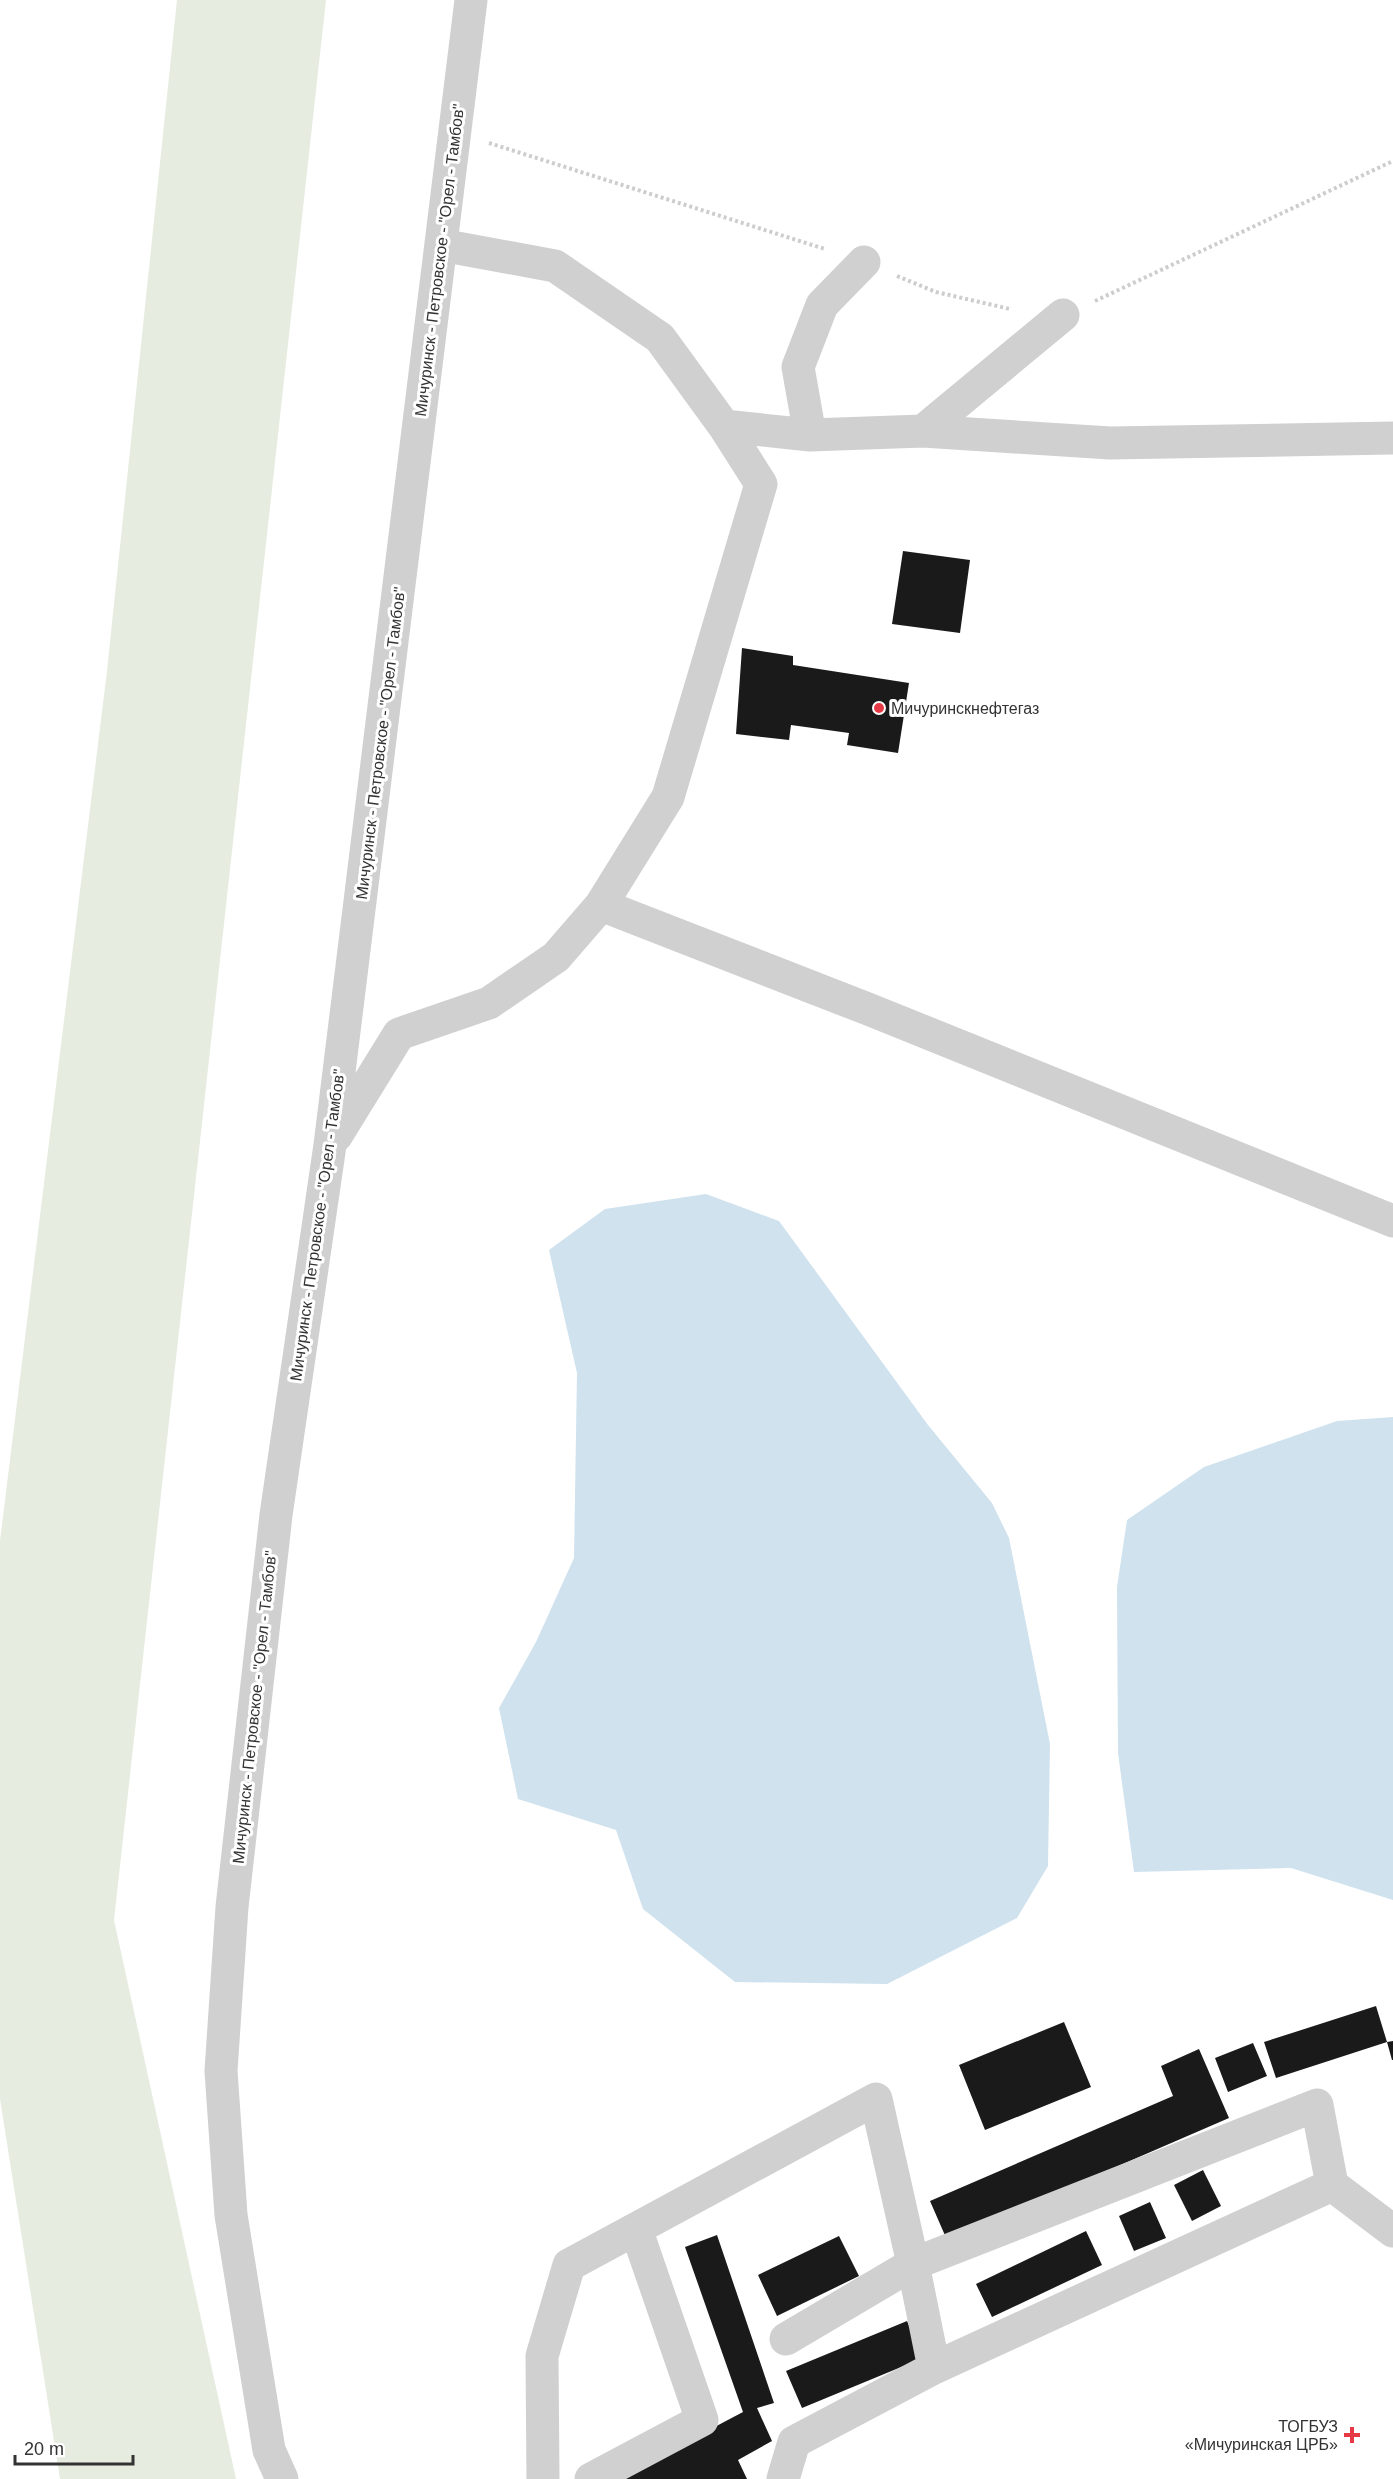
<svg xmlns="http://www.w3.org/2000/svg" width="1393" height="2479" font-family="Helvetica,sans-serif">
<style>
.green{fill:#e6ecdf}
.water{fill:#cfe2ee}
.building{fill:#1a1a1a}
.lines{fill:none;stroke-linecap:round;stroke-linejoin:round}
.path{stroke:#cdcdcd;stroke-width:4;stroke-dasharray:3 3;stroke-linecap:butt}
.minor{stroke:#d0d0d0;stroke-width:33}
.poi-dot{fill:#e63946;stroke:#fff;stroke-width:2}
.labels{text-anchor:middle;stroke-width:6;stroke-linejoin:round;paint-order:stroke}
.street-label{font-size:16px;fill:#333;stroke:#fff}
.poi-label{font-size:16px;fill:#333;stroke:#fff;text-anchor:start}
</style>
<rect width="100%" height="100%" fill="#fff"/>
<path class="green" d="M177,0H326L114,1920L236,2479H60L0,2099V1541L107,671Z"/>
<path class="water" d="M706,1194L779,1221L928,1425L992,1503L1009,1538L1050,1744L1048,1866L1017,1918L887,1984L735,1982L643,1909L616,1830L518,1799L499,1708L536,1642L574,1558L577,1373L549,1250L605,1209Z
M1393,1417V1900L1291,1868L1134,1872L1118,1753L1117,1587L1127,1520L1204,1467L1337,1421Z"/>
<path class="building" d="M903,551L970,560L960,633L892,624Z
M742,648L793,656V665L909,683L898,753L847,745L849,733L791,725L789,740L736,734Z
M1376,2006L1387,2042L1276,2078L1264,2042Z
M1064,2022L1091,2087L985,2130L959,2065Z
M1393,2041V2060H1392L1387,2042Z
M1253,2043L1267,2076L1228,2092L1215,2058Z
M1199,2049L1229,2118L947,2240L930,2201L1173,2096L1161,2066Z
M1203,2170L1221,2206L1192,2221L1174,2185Z
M1150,2202L1166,2238L1134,2251L1119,2216Z
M1086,2231L1102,2265L992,2317L976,2284Z
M717,2235L774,2403L757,2408L772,2441L738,2460L747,2479H616L743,2412L685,2247Z
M839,2236L859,2276L777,2316L758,2275Z
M907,2321L923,2358L802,2408L786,2371Z"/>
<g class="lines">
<path class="path" d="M489,143L825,249
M897,276L936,292L1010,309
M1095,301L1393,161"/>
<path class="minor" d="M724,426L810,435L923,431L1110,443L1393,438
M923,431L1063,315
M810,435L798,367L822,305L864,262
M601,905L868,1009L1393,1221
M336,1136L399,1034L489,1003L556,957L601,905L668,797L761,484L724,426L660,338L555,266L441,245
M934,2368L1332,2185
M282,2479L269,2450L231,2215L221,2071L232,1907L276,1515L330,1145L471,0
M543,2479L542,2356L569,2265L876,2099L913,2264L1317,2105L1332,2185L1393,2231
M591,2479L702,2420L636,2229
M783,2479L794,2442L934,2368L913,2264L786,2339"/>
</g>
<g class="poi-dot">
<circle cx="879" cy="708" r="6"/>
<path d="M1349 2426h6v6h6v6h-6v6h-6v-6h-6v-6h6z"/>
</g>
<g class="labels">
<g class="street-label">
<text transform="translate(439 260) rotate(-83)" y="6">Мичуринск - Петровское - "Орел - Тамбов"</text>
<text transform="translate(380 743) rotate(-83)" y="6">Мичуринск - Петровское - "Орел - Тамбов"</text>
<text transform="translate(317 1225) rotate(-82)" y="6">Мичуринск - Петровское - "Орел - Тамбов"</text>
<text transform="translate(254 1707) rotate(-84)" y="6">Мичуринск - Петровское - "Орел - Тамбов"</text>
</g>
<g class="poi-label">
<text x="891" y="714">Мичуринскнефтегаз</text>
<text x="1338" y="2432" text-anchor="end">ТОГБУЗ<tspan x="1338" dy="18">«Мичуринская ЦРБ»</tspan></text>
</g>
</g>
<path d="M15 2455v9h118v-9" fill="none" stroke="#333333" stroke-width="3"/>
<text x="24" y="2455" font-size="18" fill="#333333" stroke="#ffffff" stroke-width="4.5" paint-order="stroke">20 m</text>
</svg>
